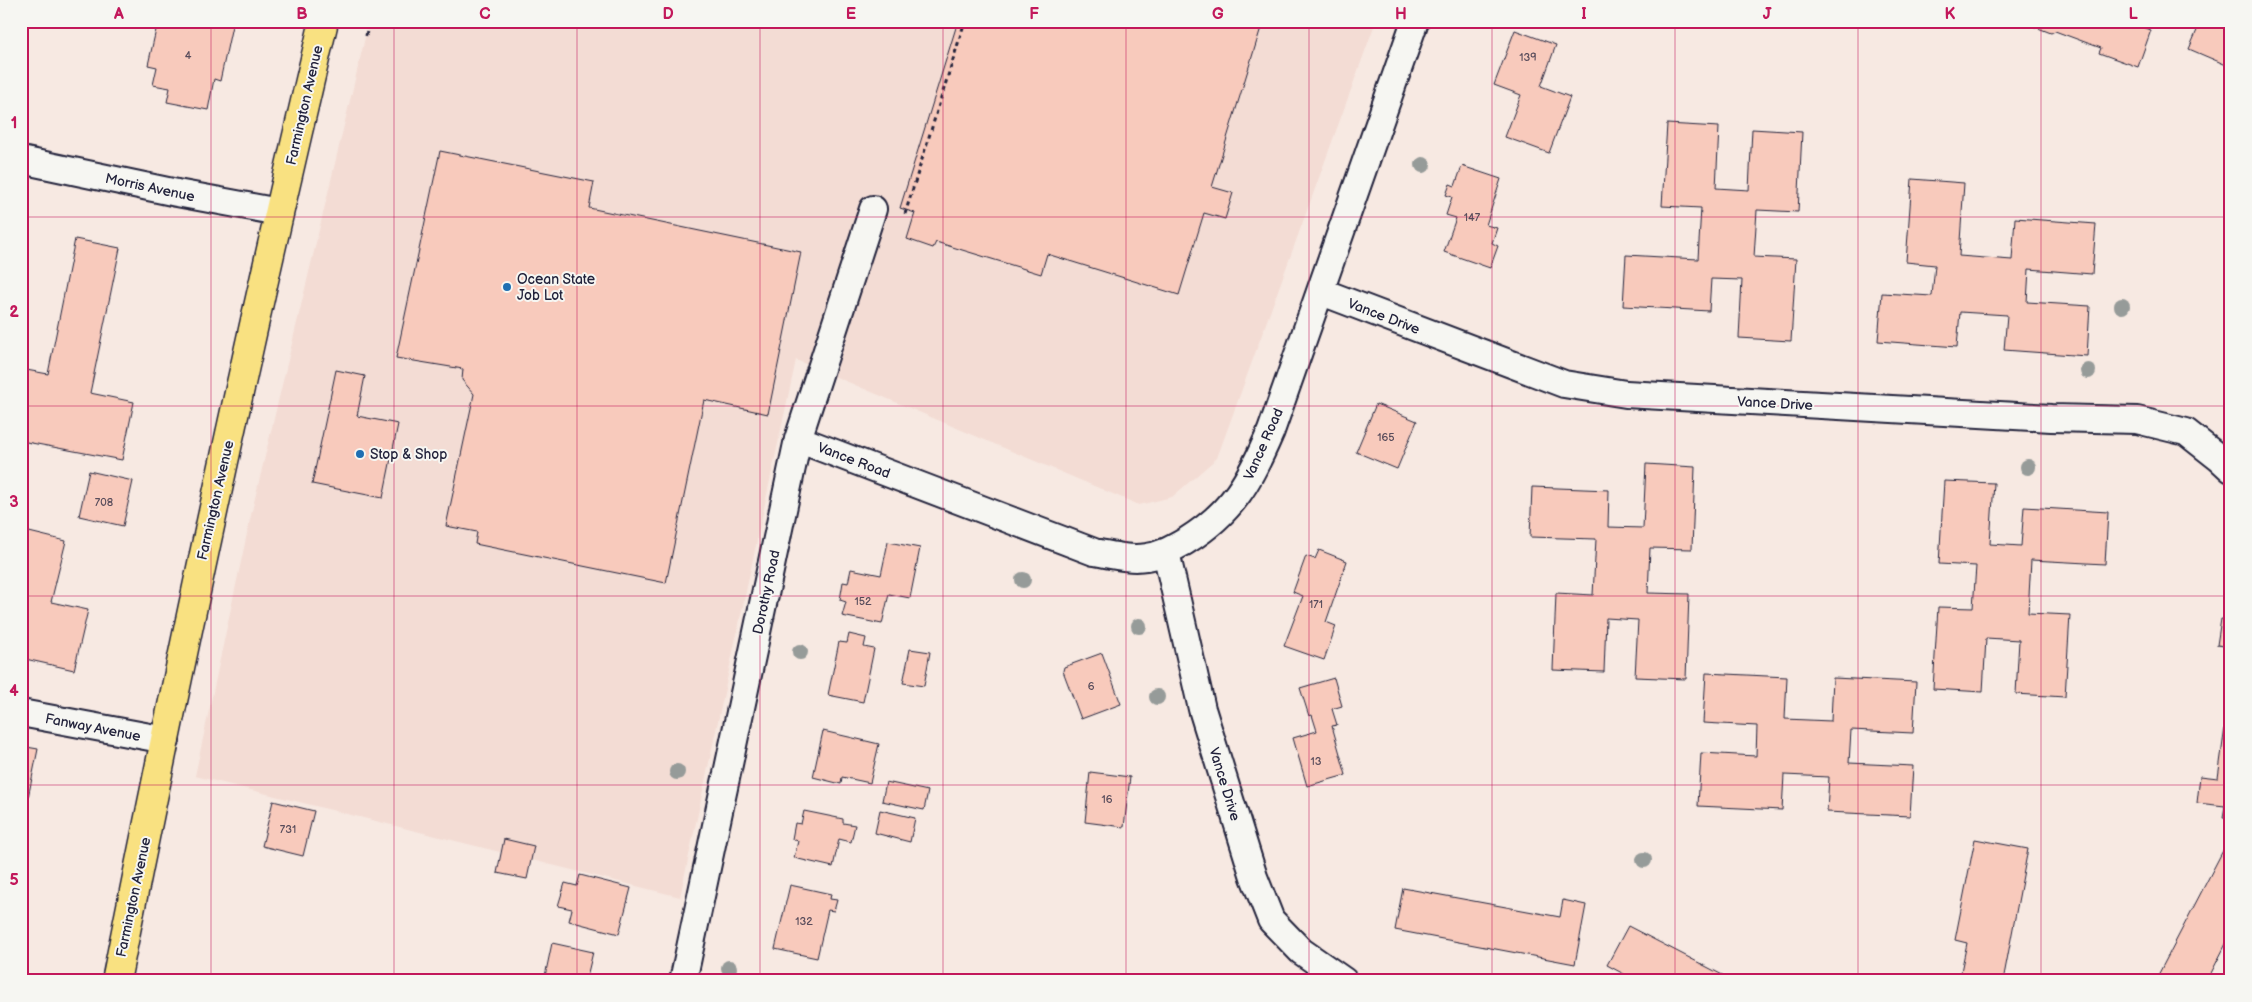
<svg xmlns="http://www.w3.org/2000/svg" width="2252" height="1002" font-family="'Balsamiq Sans',sans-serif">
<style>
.built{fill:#f3dcd4}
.building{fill:#f8cabc;stroke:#22223b}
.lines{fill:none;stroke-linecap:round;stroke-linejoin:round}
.street-casing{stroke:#22223b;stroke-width:30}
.highway-casing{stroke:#22223b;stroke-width:31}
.path{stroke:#22223b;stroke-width:3;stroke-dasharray:4 4;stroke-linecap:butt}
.street{stroke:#f6f6f2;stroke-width:26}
.highway{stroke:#f9e181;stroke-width:28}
.tree{fill:#969b99}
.grid{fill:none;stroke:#c2185b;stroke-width:1;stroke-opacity:0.55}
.poi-dot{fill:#1f6fb2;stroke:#f6f6f2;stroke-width:2}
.labels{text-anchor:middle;stroke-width:4;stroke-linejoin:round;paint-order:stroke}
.number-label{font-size:11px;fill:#584c5b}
.street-label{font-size:14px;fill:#22223b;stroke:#f6f6f2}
.poi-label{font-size:14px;fill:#22223b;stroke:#f6f6f2;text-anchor:start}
.neatline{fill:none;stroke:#c2185b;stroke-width:2}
.grid-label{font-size:16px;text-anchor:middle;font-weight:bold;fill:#c2185b}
</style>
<rect width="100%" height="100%" fill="#f7e9e2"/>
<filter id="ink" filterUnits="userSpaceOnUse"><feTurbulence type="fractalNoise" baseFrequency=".02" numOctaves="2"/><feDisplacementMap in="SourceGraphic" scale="10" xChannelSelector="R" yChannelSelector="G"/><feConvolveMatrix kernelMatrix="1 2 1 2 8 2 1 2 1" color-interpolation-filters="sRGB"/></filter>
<g filter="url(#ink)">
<path class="built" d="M369,21H1376L1217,458L1172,497L1139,505L796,360L680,897L195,776L251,515Z"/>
<path class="building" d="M158,21H233L220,81L214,79L208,110L167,102L170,88L153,85L157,67L148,65Z
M958,21H1263L1212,187L1233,193L1225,219L1204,213L1179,295L1047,254L1041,274L936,242L933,248L907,239L915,213L900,208Z
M2020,21H2127L2151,30L2138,67L2099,53L2101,48L2055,31L2051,33Z
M2201,21H2224L2231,24V67L2189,49Z
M1515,30L1556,45L1541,86L1570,97L1549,153L1505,137L1521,95L1494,85Z
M21,31L27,32L21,60Z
M1667,124L1719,127L1716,188L1749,190L1752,129L1802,132L1798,212L1757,210L1754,257L1796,259L1791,341L1739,338L1742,280L1711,279L1709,311L1623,306L1626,255L1698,259L1701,208L1662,206Z
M440,151L594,182L589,208L801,252L768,414L704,400L666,583L475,544L477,532L446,526L474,394L462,380L463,369L396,358Z
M1462,166L1501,179L1486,225L1497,228L1492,243L1498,246L1490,268L1444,252L1456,218L1446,215L1452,197L1446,195L1450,184L1455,186Z
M1912,179L1964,183L1959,256L2012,260L2015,218L2096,224L2092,274L2029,269L2027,302L2090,306L2087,356L2004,350L2007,315L1960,312L1957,347L1878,341L1882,293L1932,296L1935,265L1906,262Z
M75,239L120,248L90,393L134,402L122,460L21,441V369L48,374Z
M336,370L365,376L357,416L398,424L383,498L312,484Z
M1376,404L1417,421L1397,469L1356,452Z
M1646,464L1695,467L1692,549L1650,548L1648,593L1689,594L1686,679L1635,677L1638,620L1606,618L1604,672L1553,670L1556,593L1593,595L1596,539L1530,537L1532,487L1609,490L1608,527L1643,528Z
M89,471L133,481L123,526L79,516Z
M1944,481L1994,483L1990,544L2021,546L2024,507L2108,512L2105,564L2031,560L2028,613L2070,615L2065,697L2016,694L2019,640L1986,638L1983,692L1933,689L1938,607L1973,608L1976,566L1939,564Z
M21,530L66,541L51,602L88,610L74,670L21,658Z
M888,542L920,548L910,598L889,594L882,624L842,616L846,602L840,600L843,582L848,583L851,569L881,575Z
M1319,550L1347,561L1326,622L1336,626L1324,660L1284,646L1303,596L1293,592L1306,556L1315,559Z
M2221,619L2231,620V647L2217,645Z
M849,634L866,638L864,647L874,649L863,702L828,695L839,642L847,643Z
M910,649L930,652L924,686L903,683Z
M1102,653L1121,704L1081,719L1063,671L1064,667Z
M1706,673L1787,677L1785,719L1831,721L1833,678L1916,682L1913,733L1851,730L1849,763L1913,766L1910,816L1827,812L1829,777L1784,775L1782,810L1698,806L1701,753L1756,756L1757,726L1703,723Z
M1334,678L1342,706L1332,709L1337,725L1332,726L1346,775L1307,786L1293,738L1317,731L1312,715L1309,716L1300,688Z
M2231,683V818L2223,817L2225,806L2197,803L2200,776L2218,778Z
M823,731L879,744L870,783L842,777L841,784L813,777Z
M21,746L38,749L21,832Z
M1090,772L1130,777L1124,827L1085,822Z
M886,782L928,791L924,810L882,801Z
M273,801L314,811L303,856L262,846Z
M880,810L915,818L910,842L875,833Z
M804,811L843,819V823L855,825L851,842L839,839L833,867L794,858L798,841L792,839L795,823L801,824Z
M504,839L534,846L527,879L497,873Z
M1975,839L2028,849L2003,981H1959L1967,943L1955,940Z
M2229,839L2231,840V934L2207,981H2155Z
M580,875L631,888L619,934L569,921L572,909L558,906L565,883L577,886Z
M790,885L831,894L830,899L837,900L834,911L828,910L817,958L775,949Z
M1403,888L1560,917L1563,900L1586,905L1575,964L1395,930Z
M1628,926L1734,981H1637L1607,965Z
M552,943L593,952L586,981H544Z"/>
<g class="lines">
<g class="street-casing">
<path id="street" d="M21,160L177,193L279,212
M1322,292L1564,384L1626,394L2051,418L2137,420L2186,432L2219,458L2231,469
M798,439L1094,552C1112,555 1129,560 1147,557C1162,555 1173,548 1186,541C1233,512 1250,480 1271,431L1415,21
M1166,552L1202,709L1254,877L1271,920L1301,951L1344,981
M21,713L166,740
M683,981L798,439L873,209"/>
</g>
<g class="highway-casing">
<path id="highway" d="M116,981C180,660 248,340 324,21"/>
</g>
<path class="path" d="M366,36L369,21
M905,214L965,21"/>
<use href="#street" class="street"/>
<use href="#highway" class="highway"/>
</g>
<g class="tree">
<circle cx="1423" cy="165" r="8"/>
<circle cx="2122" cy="306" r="8"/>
<circle cx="2088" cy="371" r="8"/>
<circle cx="2028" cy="467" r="8"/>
<circle cx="1023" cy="580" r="8"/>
<circle cx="1139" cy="626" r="8"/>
<circle cx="800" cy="652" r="8"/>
<circle cx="1157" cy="697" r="8"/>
<circle cx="677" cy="772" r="8"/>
<circle cx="1644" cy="860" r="8"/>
<circle cx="729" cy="968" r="8"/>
</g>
</g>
<path class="grid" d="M211,21V981M394,21V981M577,21V981M760,21V981M943,21V981M1126,21V981M1309,21V981M1492,21V981M1675,21V981M1858,21V981M2041,21V981M21,217H2231M21,406H2231M21,596H2231M21,785H2231"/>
<g class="poi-dot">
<circle cx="507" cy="287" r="5"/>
<circle cx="360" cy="454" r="5"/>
</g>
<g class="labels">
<g class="number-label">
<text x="188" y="59">4</text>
<text x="1528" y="61">139</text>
<text x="1472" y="221">147</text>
<text x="1386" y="441">165</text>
<text x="104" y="506">708</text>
<text x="863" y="605">152</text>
<text x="1316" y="608">171</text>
<text x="1091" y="690">6</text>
<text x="1316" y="765">13</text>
<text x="1107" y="803">16</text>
<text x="288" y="833">731</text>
<text x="804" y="925">132</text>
</g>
<g class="street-label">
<text transform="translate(304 105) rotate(-77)" y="5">Farmington Avenue</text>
<text transform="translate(150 187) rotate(12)" y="5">Morris Avenue</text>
<text transform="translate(1384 316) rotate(21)" y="5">Vance Drive</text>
<text transform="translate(1775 403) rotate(3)" y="5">Vance Drive</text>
<text transform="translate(1263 444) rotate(-66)" y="5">Vance Road</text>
<text transform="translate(854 460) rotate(21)" y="5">Vance Road</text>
<text transform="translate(215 500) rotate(-77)" y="5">Farmington Avenue</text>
<text transform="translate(766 592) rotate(-78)" y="5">Dorothy Road</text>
<text transform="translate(93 727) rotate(11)" y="5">Fanway Avenue</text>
<text transform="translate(1225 784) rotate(73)" y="5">Vance Drive</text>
<text transform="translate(133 897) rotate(-78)" y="5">Farmington Avenue</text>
</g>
<g class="poi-label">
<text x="517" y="284">Ocean State<tspan x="517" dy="16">Job Lot</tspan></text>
<text x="370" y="459">Stop &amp; Shop</text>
</g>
</g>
<rect width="2252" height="1002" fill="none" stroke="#f6f6f2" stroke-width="55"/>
<rect x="28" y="28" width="2196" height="946" class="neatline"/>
<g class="grid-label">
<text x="119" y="19">A</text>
<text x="302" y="19">B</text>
<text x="485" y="19">C</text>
<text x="668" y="19">D</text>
<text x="851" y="19">E</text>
<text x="1034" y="19">F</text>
<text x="1218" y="19">G</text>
<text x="1401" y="19">H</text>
<text x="1584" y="19">I</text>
<text x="1767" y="19">J</text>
<text x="1950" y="19">K</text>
<text x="2133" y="19">L</text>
<text x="14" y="128">1</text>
<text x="14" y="317">2</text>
<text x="14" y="507">3</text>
<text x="14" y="696">4</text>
<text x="14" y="885">5</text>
</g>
</svg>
